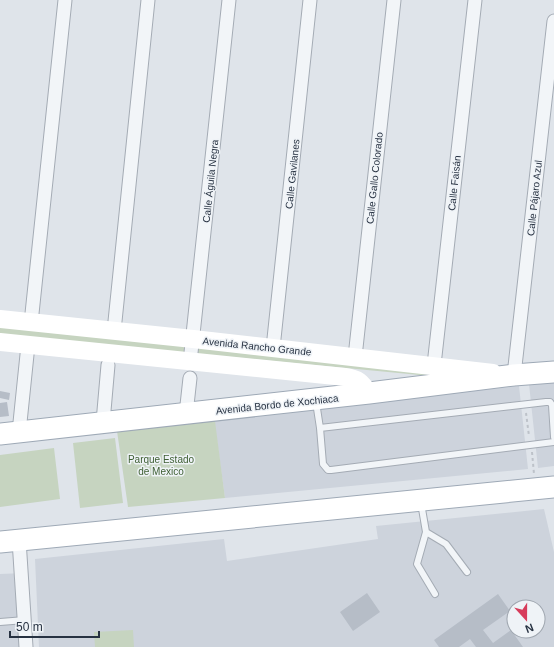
<svg xmlns="http://www.w3.org/2000/svg" width="554" height="647" font-family="Helvetica,sans-serif">
<style>
.built{fill:#cdd3dc;fill-rule:evenodd}
.green{fill:#c6d4c0}
.building{fill:#b6bdc7}
.lines{fill:none;stroke-linecap:round;stroke-linejoin:round}
.lane-casing{stroke:#a4abb4;stroke-width:8}
.street-casing{stroke:#a4abb4;stroke-width:15}
.primary-casing{stroke:#9ea9b6;stroke-width:23}
.path{stroke:#bdc2c9;stroke-width:2;stroke-dasharray:3 3;stroke-linecap:butt}
.lane{stroke:#f2f5f8;stroke-width:6}
.street{stroke:#f2f5f8;stroke-width:13}
.secondary{stroke:#fff;stroke-width:18}
.primary{stroke:#fff;stroke-width:21}
.labels{text-anchor:middle;stroke-width:3;stroke-linejoin:round;paint-order:stroke}
.street-label{font-size:10px;fill:#273242;stroke:#eff3f7}
.park-label{font-size:10px;fill:#3e5f33;stroke:#eff3f7}
</style>
<rect width="100%" height="100%" fill="#dfe4ea"/>
<path class="built" d="M554,382V466L538,468L529,384Z
M519,386L528,469L225,498L214,419Z
M544,509L554,552V647H39L35,559L224,539L227,561L378,539L376,526ZM514,607H538V631H514Z
M25,573L32,647H0V574Z"/>
<path class="green" d="M0,326L448,372L430,376L0,335Z
M215,421L225,498L128,507L117,431Z
M115,438L123,503L80,508L73,443Z
M54,448L60,499L0,507V455Z
M133,630L134,647H95L94,632Z"/>
<path class="building" d="M0,391L10,393L9,400L0,398Z
M7,402L9,416L0,417V403Z
M367,593L380,612L353,631L340,612Z
M498,594L510,611L483,630L493,643L511,630L523,647H476L470,639L459,647H439L434,640Z"/>
<g class="lines">
<g class="lane-casing">
<path id="lane" d="M316,402L320,428
M554,437L552,405L550,402H546L320,428L323,464L328,470H331L554,442
M421,503L426,532L446,544L467,572
M426,532L417,564L435,594
M0,622L25,620"/>
</g>
<g class="street-casing">
<path id="street" d="M31,323L65,0
M114,331L148,0
M273,348L310,0
M355,357L394,0
M190,362L229,0
M434,365L475,0
M514,375L554,21
M186,414L190,378
M103,422L108,365
M19,432L28,345
M19,540L26,647"/>
</g>
<g class="primary-casing">
<path id="primary" d="M0,434L369,393L514,375L554,372
M0,542L554,487"/>
</g>
<path class="path" d="M526,413L529,436
M532,452L534,474"/>
<use href="#lane" class="lane"/>
<use href="#street" class="street"/>
<path class="secondary" d="M0,319L193,339L493,373
M0,342L345,377C359,379 361,382 369,393"/>
<use href="#primary" class="primary"/>
</g>
<g class="labels">
<g class="street-label">
<text transform="translate(292 174) rotate(-84)" y="4">Calle Gavilanes</text>
<text transform="translate(374 178) rotate(-84)" y="4">Calle Gallo Colorado</text>
<text transform="translate(210 181) rotate(-84)" y="4">Calle Águila Negra</text>
<text transform="translate(454 183) rotate(-84)" y="4">Calle Faisán</text>
<text transform="translate(534 198) rotate(-84)" y="4">Calle Pájaro Azul</text>
<text transform="translate(257 346) rotate(6)" y="4">Avenida Rancho Grande</text>
<text transform="translate(277 404) rotate(-6)" y="4">Avenida Bordo de Xochiaca</text>
</g>
<g class="park-label">
<text x="161" y="463">Parque Estado<tspan x="161" dy="12">de Mexico</tspan></text>
</g>
</g>
<g transform="translate(526 619) rotate(159)"><circle r="19" fill="#eff3f7" stroke="#9fa6af"/>
<path d="M0-3L7 15L0 10L-7 15Z" fill="#d73c5b"/>
<text y="-6" font-size="11" font-weight="bold" text-anchor="middle" fill="#273242">N</text>
</g>
<path d="M10 631v6h89v-6" fill="none" stroke="#273242" stroke-width="2"/>
<text x="16" y="631" font-size="12" fill="#273242" stroke="#eff3f7" stroke-width="3" paint-order="stroke">50 m</text>
</svg>
